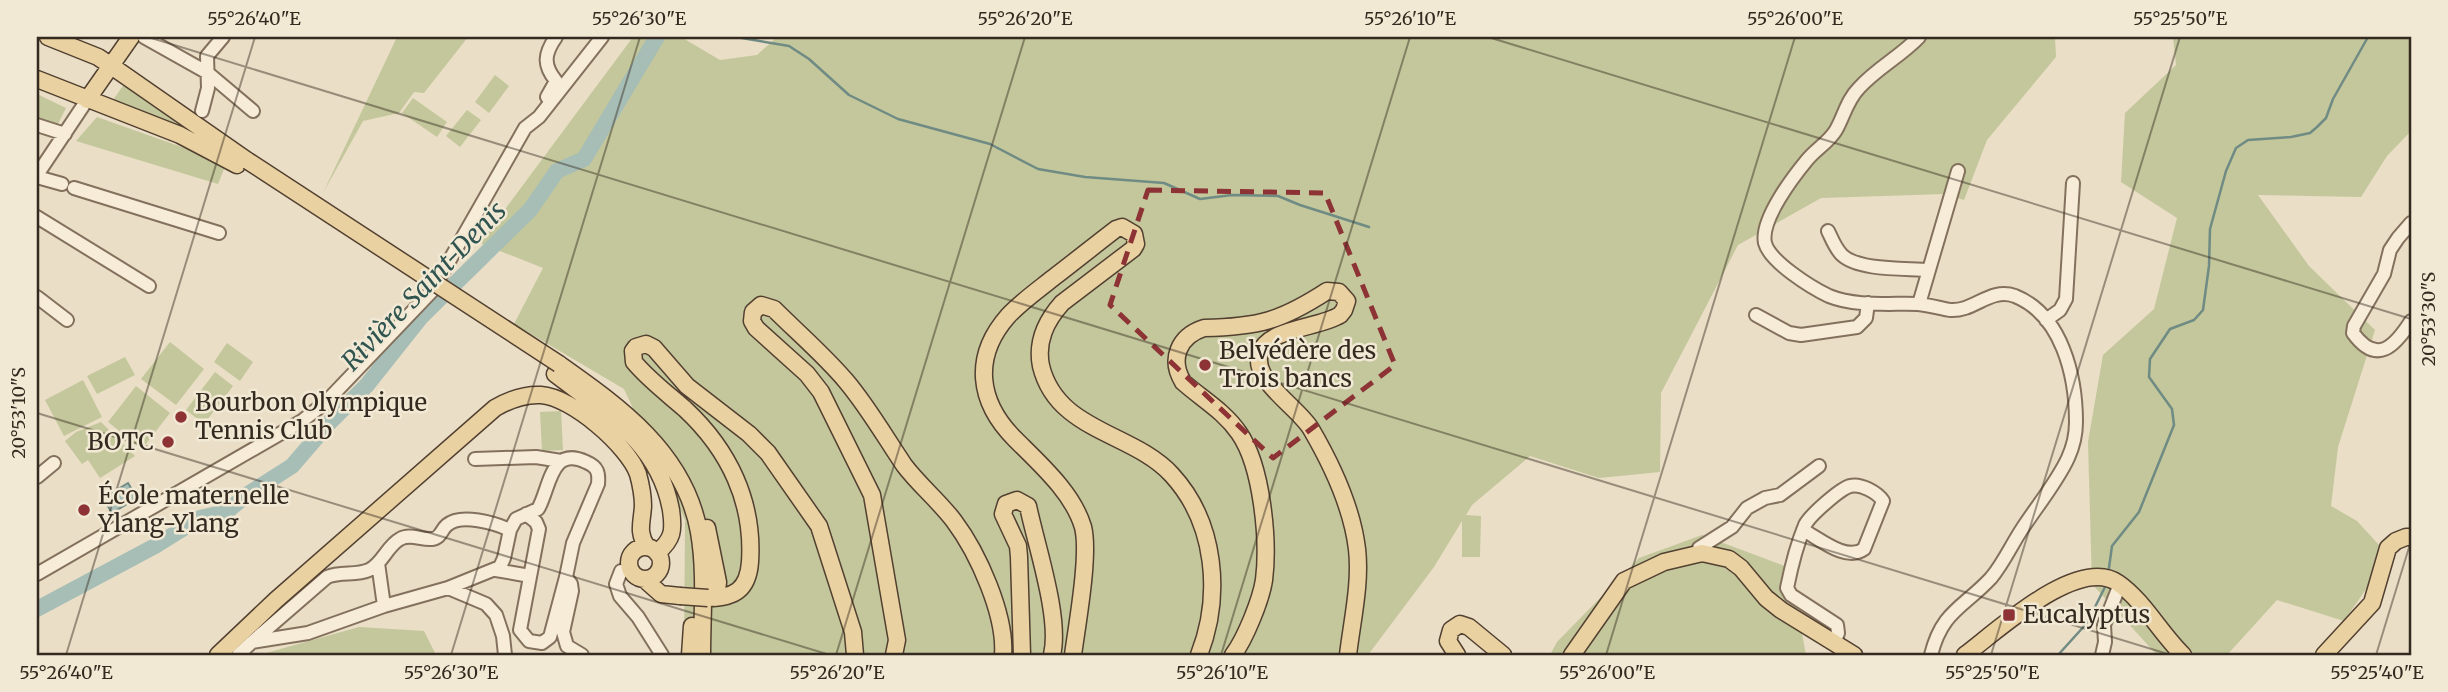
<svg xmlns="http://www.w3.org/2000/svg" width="2448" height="692" font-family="Merriweather,serif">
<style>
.green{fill:#c3c79b}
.water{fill:#a7beb7;stroke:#6f8b84;stroke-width:2}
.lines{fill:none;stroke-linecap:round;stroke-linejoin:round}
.stream{stroke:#6f8b84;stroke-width:2.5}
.river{stroke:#a7beb7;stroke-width:16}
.minor-casing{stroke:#84715d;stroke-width:16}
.major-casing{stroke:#524031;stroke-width:19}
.minor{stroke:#f6ecd8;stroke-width:12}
.major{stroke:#ead1a1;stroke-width:16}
.major-bridge-casing{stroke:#524031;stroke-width:19;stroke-linecap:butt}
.major-bridge{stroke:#ead1a1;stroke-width:16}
.marked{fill:none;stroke:#8d3336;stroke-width:5;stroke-dasharray:14 9;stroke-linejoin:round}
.ticks{fill:none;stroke:#352a20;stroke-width:2;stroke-opacity:0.45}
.poi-dot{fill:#8d3336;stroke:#f2e9d5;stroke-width:2.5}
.labels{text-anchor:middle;stroke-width:5;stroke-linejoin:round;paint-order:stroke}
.poi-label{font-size:24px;fill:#352a20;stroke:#f2e9d5;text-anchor:start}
.water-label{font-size:26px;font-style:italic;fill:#305450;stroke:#f2e9d5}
.neatline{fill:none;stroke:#352a20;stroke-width:2.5}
.ticks-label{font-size:18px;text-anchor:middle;fill:#352a20}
</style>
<rect width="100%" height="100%" fill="#eadec6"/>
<path class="green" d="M397,37H468L424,93L414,92L399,113L363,121L323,193Z
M633,37H681L720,60L757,55L777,37H2055L2056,57L1987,140L1964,200L1945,194L1821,198L1738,245L1661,393L1660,472L1599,478L1530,456L1472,505L1466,515L1481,516L1480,557H1462V521L1434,567L1368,655H684L685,520L624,389L514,324L543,268L480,243Z
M2173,37H2411V131L2387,156L2361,197L2258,195L2309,266L2375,330L2338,447L2331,506L2357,521L2389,556L2344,621L2277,600L2227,655H2157L2092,584L2088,442L2103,355L2154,309L2177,218L2121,182L2125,113L2176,65Z
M495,75L509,86L489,113L475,102Z
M125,83L192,131L190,134L110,104Z
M37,94L66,108L56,128L37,121Z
M413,98L447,122L437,137L402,113Z
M467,110L481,120L460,147L446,136Z
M97,117L193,151L224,169L218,184L76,141Z
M170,342L204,369L176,405L141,379Z
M227,343L253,362L240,381L214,362Z
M125,357L135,375L97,394L87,376Z
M215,372L233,386L204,424L186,410Z
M83,380L102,417L64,436L45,400Z
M136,386L170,413L142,449L108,422Z
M561,411L563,450L542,451L540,412Z
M101,422L135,456L100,478L88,460L82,464L65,441L76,432Z
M1702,535L1790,568L1806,655H1550L1557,642L1639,558Z
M359,627L424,631L436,655H259Z"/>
<path class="water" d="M128,483L137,498L112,513L103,498Z"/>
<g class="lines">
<path class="stream" d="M736,37L789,46L809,59L849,95L898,119L990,144L1038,169L1085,177L1164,183L1200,199L1232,195L1278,196L1300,205L1369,227
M2108,575L2112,546L2139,512L2174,425L2172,409L2149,377L2150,359L2170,329L2194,320L2203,310L2209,266L2210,229L2226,171L2236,148L2248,140L2291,137L2310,133L2317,127L2326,118L2333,99L2368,37
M2058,655L2087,623L2106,585"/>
<path class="river" d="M37,609L155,546L200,518L226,512L248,494L292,466L329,423L367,385L421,317L530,210L557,171L584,159L657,37"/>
<g class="minor-casing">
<path id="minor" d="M144,37L208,73L253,111
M1919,37C1901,56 1877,68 1859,88C1847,100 1844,116 1836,130C1829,142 1816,149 1807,160C1793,177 1760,220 1765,243C1770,262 1812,288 1829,296C1856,307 1890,303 1918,304C1929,305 1939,308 1950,310C1974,312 1990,287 2015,296C2062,315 2076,376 2076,422C2076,433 2073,447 2068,458C2057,482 2037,506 2022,529C2012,544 2003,564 1991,578C1963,608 1942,611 1931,655
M547,97L556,81C543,65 544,54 556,37
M202,111L208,88L207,56L223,37
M37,125L65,134
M37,175L87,100
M37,177L62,184
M74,188L219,233
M37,217L149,286
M2411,223L2398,238L2390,250L2384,274L2354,326L2353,333C2377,366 2395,346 2411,321
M1828,231C1832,239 1835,248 1842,255C1859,271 1906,268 1929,270
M37,297L67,320
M1919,304L1958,171
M1756,315L1789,333L1801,335L1857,327L1866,318L1868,303
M2046,320L2060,310L2066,299L2073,183
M475,459L536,457L561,461
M37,477L54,463
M526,514L536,522L539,529L520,630L529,641L542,643L550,637L566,577
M1803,530C1820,539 1846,562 1864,549L1883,501C1878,493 1861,483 1850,486C1840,489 1810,515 1805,525C1797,544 1791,568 1787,588L1791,595L1837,625L1838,633L1834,643
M1699,554V548L1732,527L1747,508L1765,498L1780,495L1819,466
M378,563L384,606
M496,570L530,576
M621,571L616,584L620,596L638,617L662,655
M37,574L302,421L326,402L432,291L525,128L539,117L602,37
M448,588L500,567L504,558L510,530L516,519L538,509C550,489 550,445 586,462C598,467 599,473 598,484L573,543L566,577L571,584L572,591L563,632L567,646L582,655
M238,655L252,642
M505,655L503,636L496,615L486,604L448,588L384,606L308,633L252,642L327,577C341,571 356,576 369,570C383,563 387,546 400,539C410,533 421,540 432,539C441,538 441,530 447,525C461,513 495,523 510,530
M2102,655L2105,642L2104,625L2120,584"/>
</g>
<g class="major-casing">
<path id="major" d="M48,37L98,57L110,65L248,161
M37,79L180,135L237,165
M87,100L131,37
M559,364C620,407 685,453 699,532C706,572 702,615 702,655
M555,374C605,412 659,443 671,510C674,531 673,539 657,553
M707,528L718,582L716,598
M629 563a16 16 0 1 1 32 0a16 16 0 1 1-32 0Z
M644,579L661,594L680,596
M708,598C734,598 748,590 750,562C754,502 729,450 685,409C668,394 649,380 634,362L633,351L636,347L646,344L654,348L687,386L749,434L768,453L819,526L853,632L855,655
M218,655L276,600L495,408C509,400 525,394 541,395C572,397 628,446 638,474C641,485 643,495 643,506C642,523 637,532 647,547
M690,655L692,626
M894,655L897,640L872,495L821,392L807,374L756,328L752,321L753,312L761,305L774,309C798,333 824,355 846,381C868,407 885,437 904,465C919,485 939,501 954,521C978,553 1006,615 1003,655
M1022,655L1019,557L1018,546L1003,514L1006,504L1017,500L1028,506C1036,545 1061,618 1052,655
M1073,655C1077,625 1090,554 1083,527C1073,493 1040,464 1015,439C978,402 972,357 1008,316C1021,302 1038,290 1053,278C1074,262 1095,245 1116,229L1122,227L1134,234L1136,244L1133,249L1062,303C1046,321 1036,341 1041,366C1057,432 1133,432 1172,475C1216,523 1222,596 1199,655
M1233,655C1245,639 1261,600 1264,580C1269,540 1262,466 1239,433C1224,411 1202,399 1183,382C1169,359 1179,336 1204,328C1258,327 1281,321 1327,291L1339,292L1347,301L1344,310L1340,315C1319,328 1268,328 1260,353C1251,380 1298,407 1311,429C1332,465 1352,507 1357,549C1361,583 1352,621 1348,655
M1457,655L1448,641L1451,630L1460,624L1469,627L1503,655
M1572,655L1624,581L1664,562L1702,553L1729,559L1741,568L1766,598L1781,610L1854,655
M1965,655C1996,632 2078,555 2118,583C2143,600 2161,634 2183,655
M2324,655L2372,603L2388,548L2396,541L2406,537H2411"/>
</g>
<use href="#minor" class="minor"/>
<use href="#major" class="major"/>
<g class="major-bridge-casing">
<path id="major-bridge" d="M248,161L559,364
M680,596L708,598"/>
</g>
<use href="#major-bridge" class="major-bridge"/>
</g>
<path class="marked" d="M1148,190L1325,193L1395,365L1273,458L1110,305Z"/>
<path class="ticks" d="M148,37L2171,655M1488,37L2411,319M37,413L830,655M66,655L255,37M451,655L640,37M836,655L1025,37M1221,655L1410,37M1606,655L1795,37M1991,655L2180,37M2376,655L2411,541"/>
<g class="poi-dot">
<circle cx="1205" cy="365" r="7"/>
<circle cx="181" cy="417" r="7"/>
<circle cx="168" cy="442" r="7"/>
<circle cx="84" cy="510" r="7"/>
<rect x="2002" y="608" width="14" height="14" rx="3.5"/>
</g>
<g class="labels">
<g class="poi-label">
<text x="1219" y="359">Belvédère des<tspan x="1219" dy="28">Trois bancs</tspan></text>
<text x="195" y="411">Bourbon Olympique<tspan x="195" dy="28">Tennis Club</tspan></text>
<text x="154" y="450" text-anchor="end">BOTC</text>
<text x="98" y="504">École maternelle<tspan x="98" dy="28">Ylang-Ylang</tspan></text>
<text x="2023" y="623">Eucalyptus</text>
</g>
<g class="water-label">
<text transform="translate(424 286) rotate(-46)" y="9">Rivière Saint-Denis</text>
</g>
</g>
<rect width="2448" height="692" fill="none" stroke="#f2e9d5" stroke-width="77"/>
<rect x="38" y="38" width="2372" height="616" class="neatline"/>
<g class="ticks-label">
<text x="254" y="25">55°26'40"E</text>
<text x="639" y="25">55°26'30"E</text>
<text x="1025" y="25">55°26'20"E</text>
<text x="1410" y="25">55°26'10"E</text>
<text x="1795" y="25">55°26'00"E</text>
<text x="2180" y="25">55°25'50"E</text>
<text transform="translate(2429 319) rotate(-90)" y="6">20°53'30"S</text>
<text transform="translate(19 413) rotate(-90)" y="6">20°53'10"S</text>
<text x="66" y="679">55°26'40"E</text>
<text x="451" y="679">55°26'30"E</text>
<text x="837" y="679">55°26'20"E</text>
<text x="1222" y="679">55°26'10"E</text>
<text x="1607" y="679">55°26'00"E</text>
<text x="1992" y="679">55°25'50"E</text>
<text x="2377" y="679">55°25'40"E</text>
</g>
</svg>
